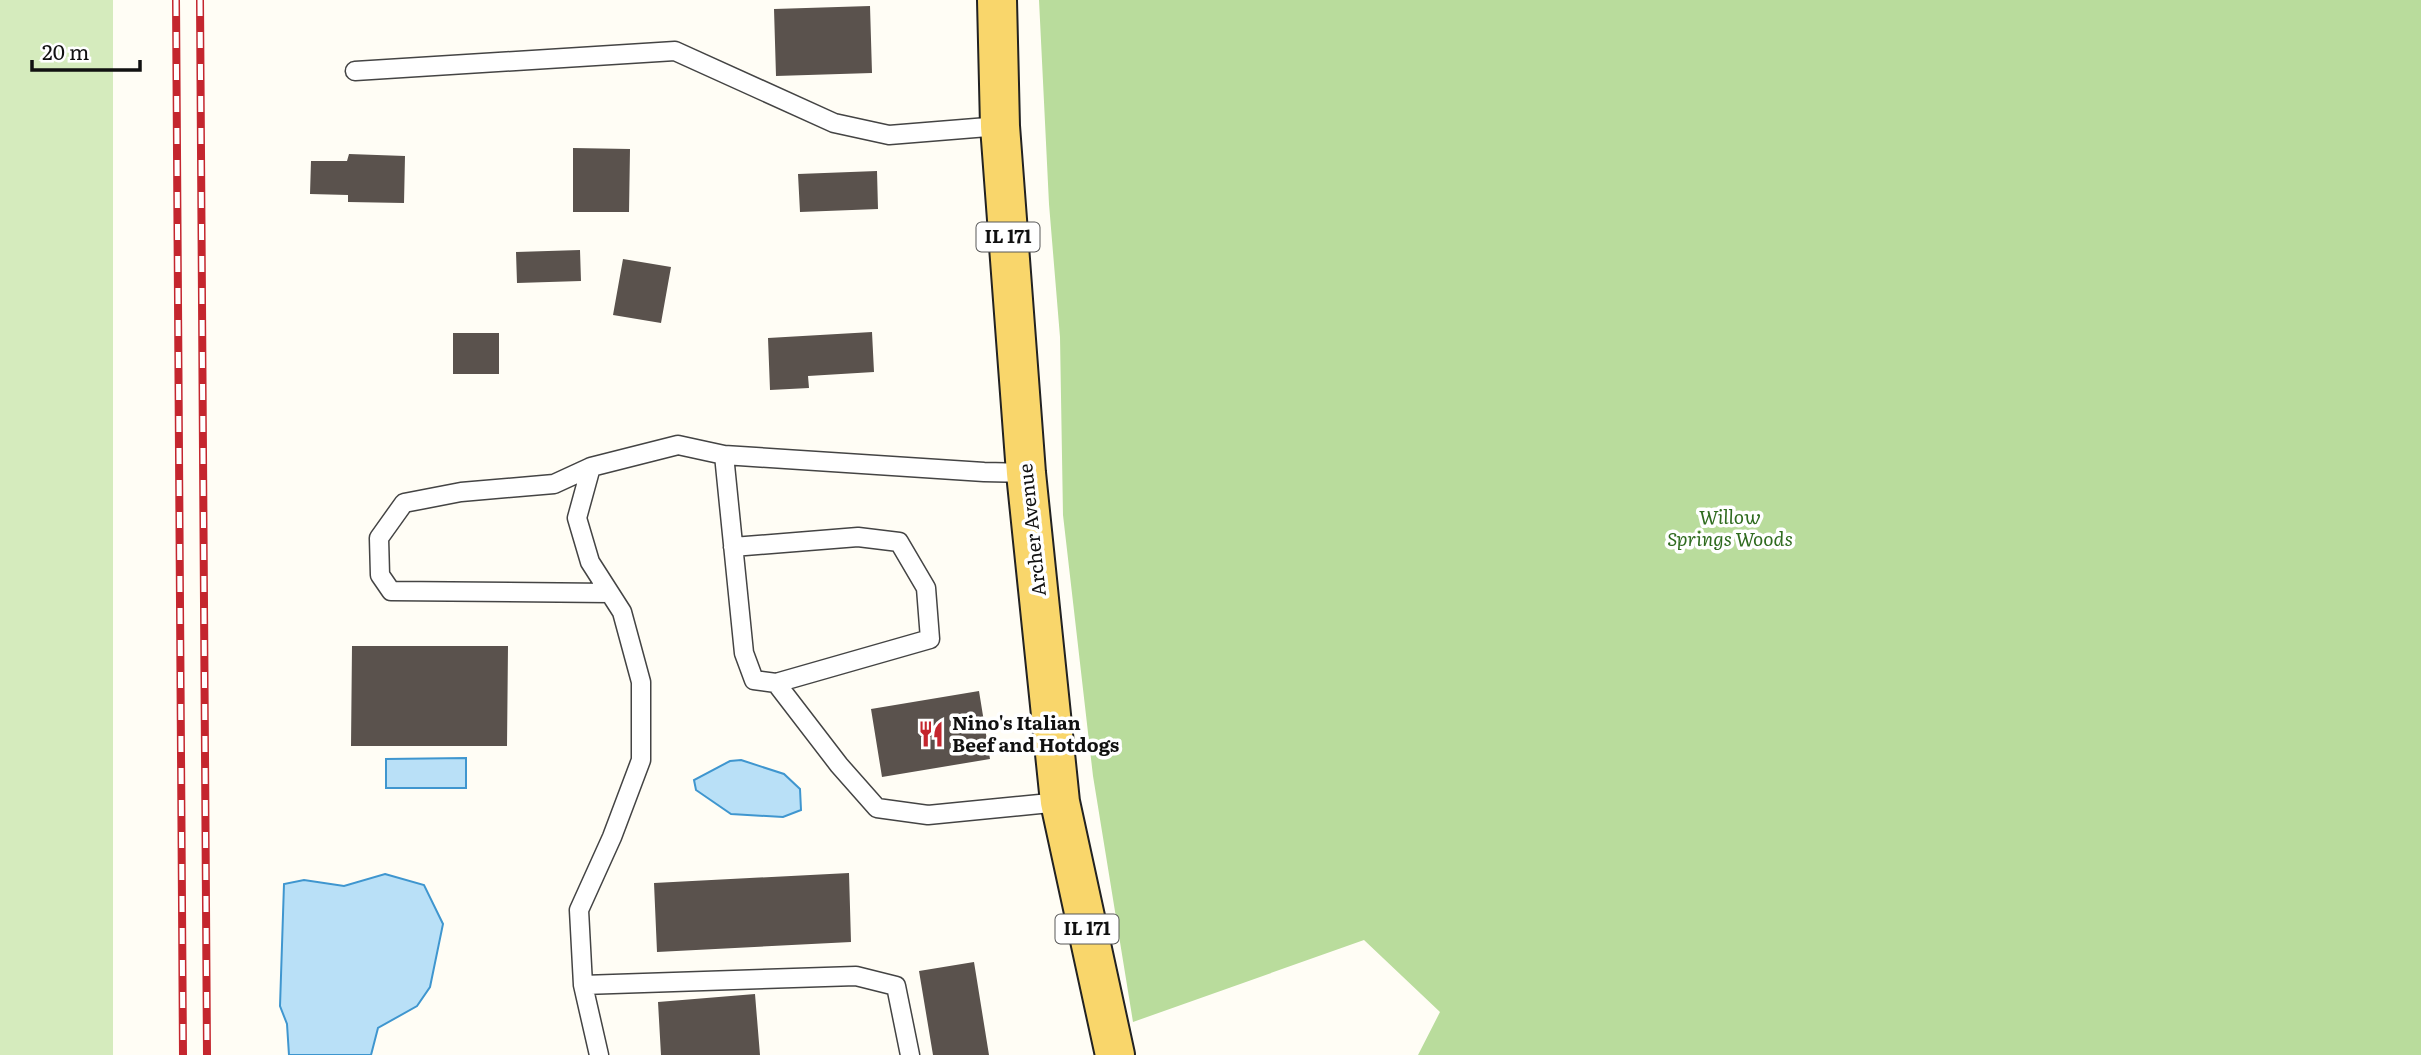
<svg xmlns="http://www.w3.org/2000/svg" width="2421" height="1055" font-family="Literata,serif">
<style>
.green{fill:#d5ebbd}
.forest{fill:#b9dc9c}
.water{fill:#b9e0f7;stroke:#3f96cf;stroke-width:2}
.building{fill:#5a524d}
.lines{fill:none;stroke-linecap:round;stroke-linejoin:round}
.service-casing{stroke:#444;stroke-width:21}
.primary-casing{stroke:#222;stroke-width:42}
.service{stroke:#fff;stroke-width:18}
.primary{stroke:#f9d66b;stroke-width:38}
.rail-casing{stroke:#c4262e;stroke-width:8}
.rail{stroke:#fff;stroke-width:5;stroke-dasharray:16;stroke-linecap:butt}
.labels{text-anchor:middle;stroke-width:7;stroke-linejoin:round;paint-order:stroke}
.shield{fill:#fff;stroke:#585858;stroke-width:2}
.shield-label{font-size:18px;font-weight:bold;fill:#111}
.park-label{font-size:19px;font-style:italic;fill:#2f6b1f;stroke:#fff}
.street-label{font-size:19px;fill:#111;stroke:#fff}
.poi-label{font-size:19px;font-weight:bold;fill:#111;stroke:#fff;text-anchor:start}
</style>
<rect width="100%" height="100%" fill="#fffdf5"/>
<path class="green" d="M0,0H113V1055H0Z"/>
<path class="forest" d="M1039,0H2421V1055H1418L1440,1012L1364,940L1133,1022L1093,776L1063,515L1060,337L1049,204Z"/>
<path class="water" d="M466,758V788H386V759Z
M741,760L784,774L800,789L801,810L783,817L731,814L696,790L694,780L730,761Z
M385,874L424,885L443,924L430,987L417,1006L378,1028L371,1055H289L287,1024L280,1006L284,884L304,880L344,886Z"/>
<path class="building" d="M870,6L872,73L776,76L774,9Z
M573,148L630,149L629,212H573Z
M349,154L405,156L404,203L348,202V195L310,194L311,161H347Z
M877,171L878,209L800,212L798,174Z
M580,250L581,281L517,283L516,252Z
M623,259L671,267L661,323L613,315Z
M872,332L874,372L808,376L809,388L770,390L768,338Z
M453,333H499V374H453Z
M352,646H508L507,746H351Z
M979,691L990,759L882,777L871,709Z
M849,873L851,942L657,952L654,883Z
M974,962L989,1055H933L919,971Z
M755,994L760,1055H661L658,1002Z"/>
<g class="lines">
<g class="service-casing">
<path id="service" d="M355,71L675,51L834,123L889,135L1000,126
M724,455L744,653L754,680L776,683L930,639L926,588L899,542L858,537L733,547
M591,467L554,484L461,492L404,503L379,538L380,575L391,591L610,593
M776,683L839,765L877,808L928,815L1060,802
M583,985L856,976L896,986L910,1055
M599,1055L583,985L579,910L612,837L641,760V682L622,612L590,562L577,518L591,467L678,445L724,455L984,472L1026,473"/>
</g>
<g class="primary-casing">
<path id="primary" d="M997,0L1000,126L1026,473L1060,802L1115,1055"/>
</g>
<use href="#service" class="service"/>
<use href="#primary" class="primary"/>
<g class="rail-casing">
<path id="rail" d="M176,0L183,1055
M200,0L207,1055"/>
</g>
<use href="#rail" class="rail"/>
</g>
<defs>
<g id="restaurant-bare" transform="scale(2.1)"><path d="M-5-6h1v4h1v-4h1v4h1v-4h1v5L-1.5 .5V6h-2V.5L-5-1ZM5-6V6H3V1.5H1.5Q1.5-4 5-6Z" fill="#c4262e" stroke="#fff" stroke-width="2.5" paint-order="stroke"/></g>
</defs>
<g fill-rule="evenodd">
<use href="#restaurant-bare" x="931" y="734"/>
</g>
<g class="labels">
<g class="shield">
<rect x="976.5" y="222.5" width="63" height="29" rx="5"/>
<rect x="1055.5" y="914.5" width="63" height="29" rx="5"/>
</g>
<g class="shield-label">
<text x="1008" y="243">IL 171</text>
<text x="1087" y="935">IL 171</text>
</g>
<g class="park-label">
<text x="1730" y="524">Willow<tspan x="1730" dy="22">Springs Woods</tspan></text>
</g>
<g class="street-label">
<text transform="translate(1032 530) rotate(-96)" y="7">Archer Avenue</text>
</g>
<g class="poi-label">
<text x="952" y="730">Nino's Italian<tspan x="952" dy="22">Beef and Hotdogs</tspan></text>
</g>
</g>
<path d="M32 60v10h108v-10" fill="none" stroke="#111111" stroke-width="3.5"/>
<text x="42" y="60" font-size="21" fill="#111111" stroke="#ffffff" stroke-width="5" paint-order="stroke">20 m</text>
</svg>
